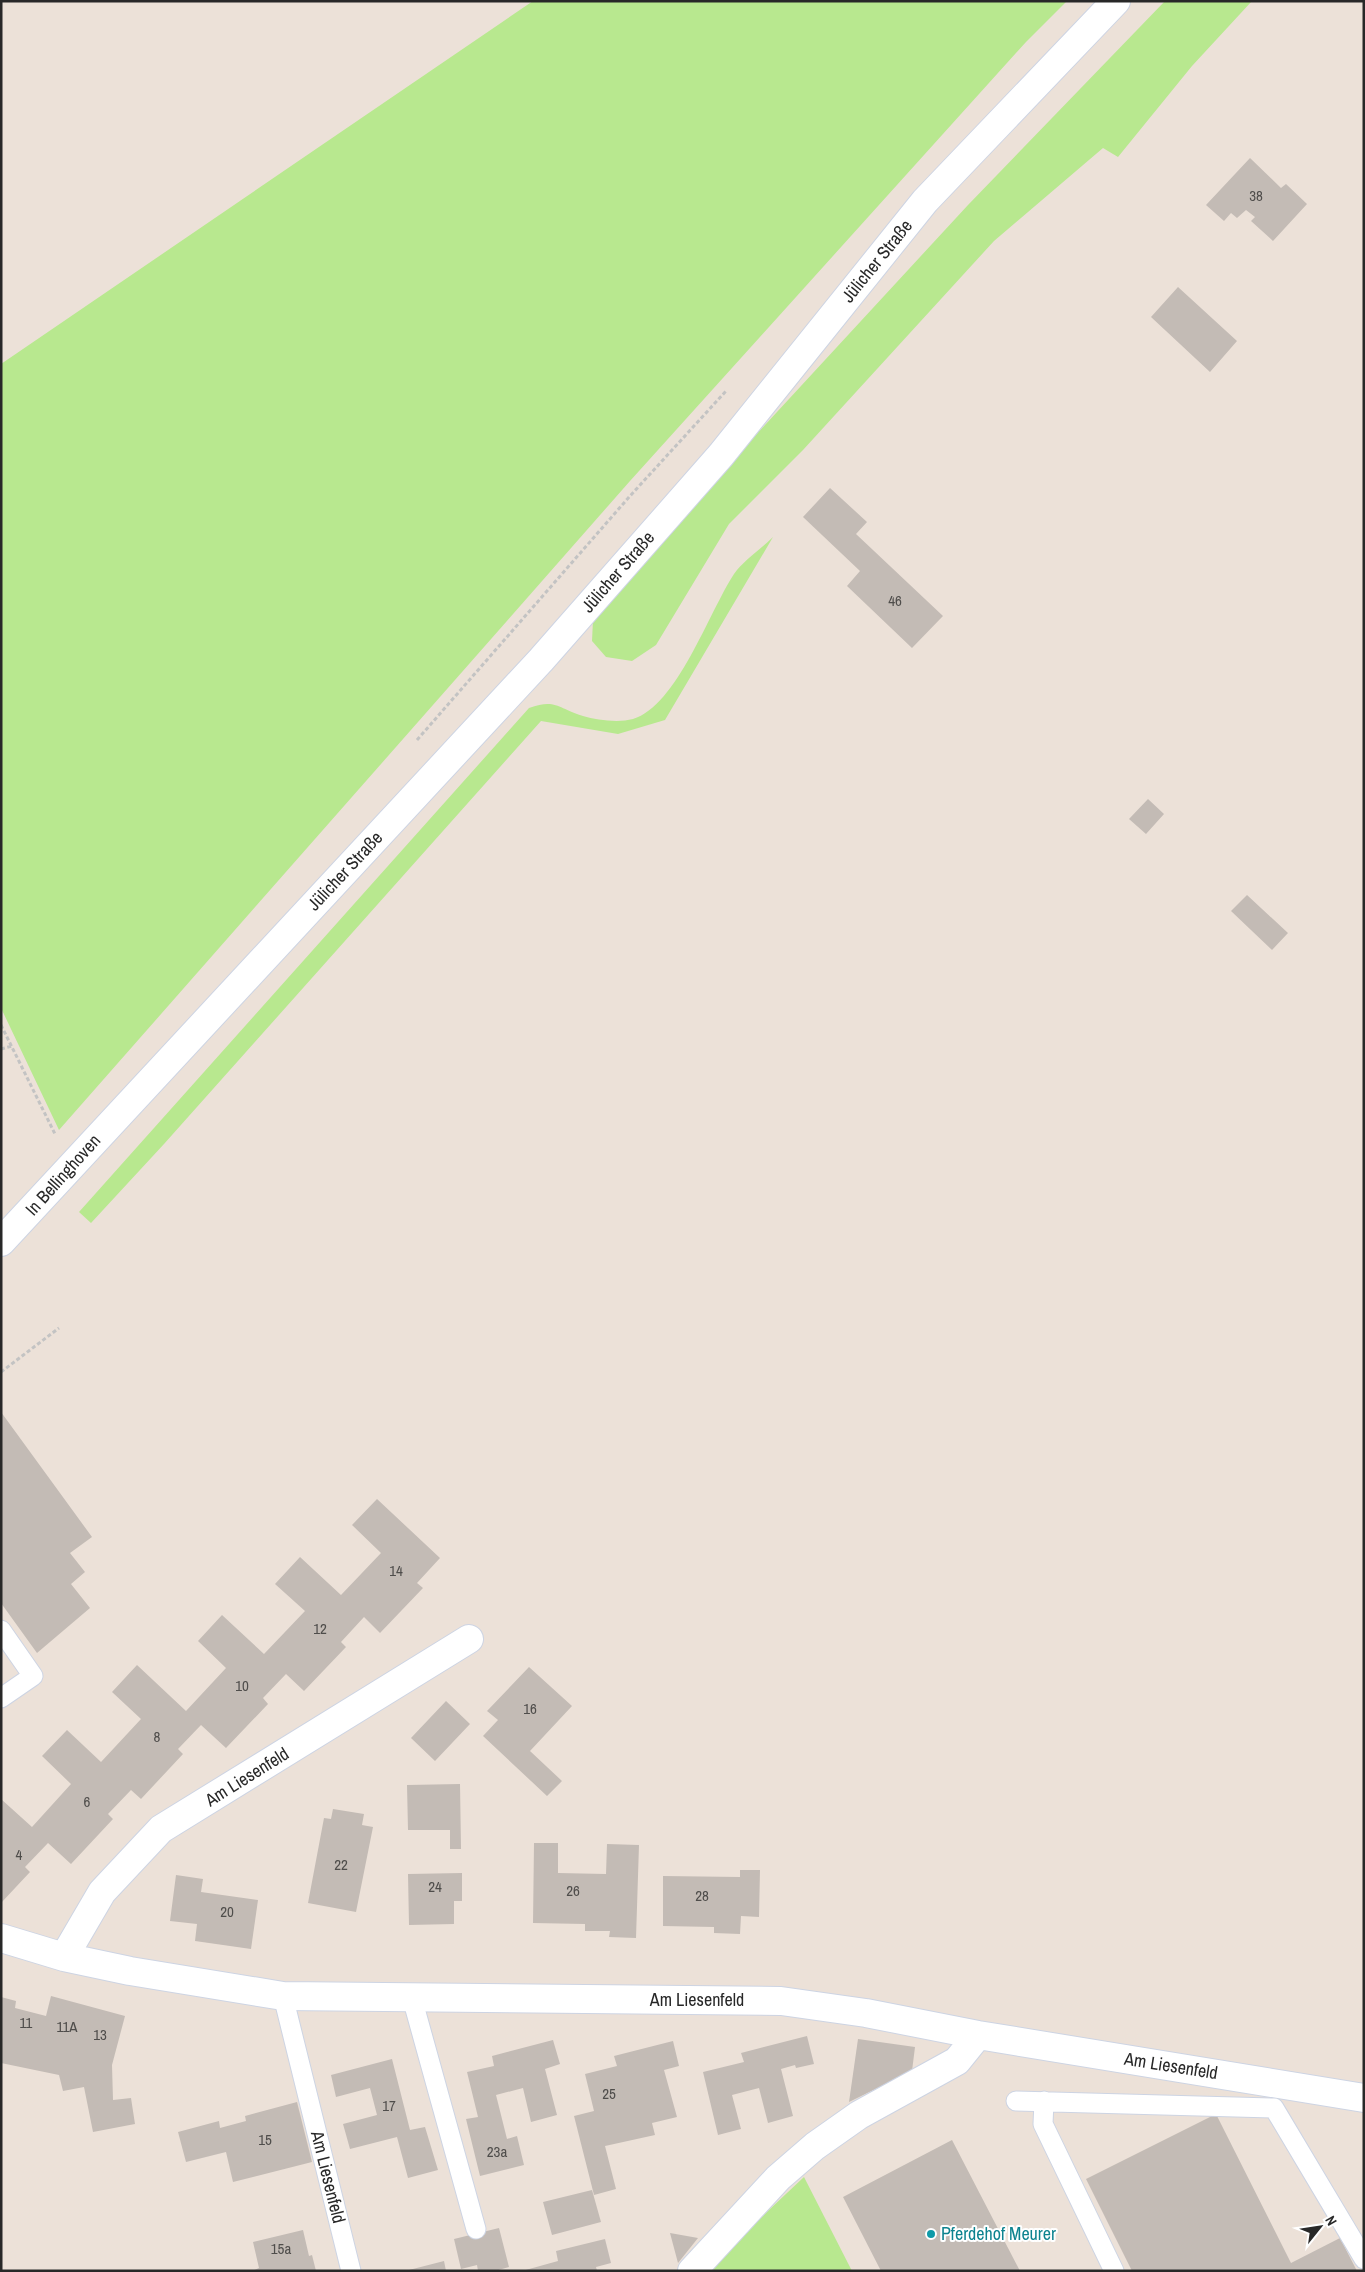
<svg xmlns="http://www.w3.org/2000/svg" width="1365" height="2272" font-family="'Archivo Narrow',sans-serif">
<style>
.green{fill:#b8e88f}
.building{fill:#c3bbb5}
.lines{fill:none;stroke-linecap:round;stroke-linejoin:round}
.lane-casing{stroke:#cdd4e3;stroke-width:21}
.street-casing{stroke:#cdd4e3;stroke-width:30}
.path{stroke:#c3c3c3;stroke-width:3;stroke-dasharray:4 2.5;stroke-linecap:butt}
.lane{stroke:#fff;stroke-width:19}
.street{stroke:#fff;stroke-width:28}
.culture-dot{fill:#0f9aa8;stroke:#fff;stroke-width:2}
.labels{text-anchor:middle;stroke-width:4;stroke-linejoin:round;paint-order:stroke}
.number-label{font-size:15px;fill:#4f4d4b}
.street-label{font-size:18px;fill:#282828;stroke:#fff}
.culture-label{font-size:18px;fill:#0d838f;stroke:#fff;text-anchor:start}
</style>
<rect width="100%" height="100%" fill="#ece1d8"/>
<path class="green" d="M533,1H1067L1026,42L630,481L59,1130L1,1008V364Z
M1165,1H1252L1192,66L1118,157L1103,148L994,241L803,450L729,524L656,645L632,661L606,657L592,641L593,620L632,569L968,205Z
M773,537L665,720L618,734L541,721L164,1144L91,1223L79,1212L529,708C556,698 559,709 583,716C597,720 618,723 633,719C677,706 709,612 734,574C743,561 761,549 773,537Z
M804,2177L852,2271H709L724,2252Z"/>
<path class="building" d="M1250,158L1281,188L1286,184L1307,204L1273,241L1251,221L1255,217L1246,210L1237,218L1231,213L1224,221L1206,205Z
M1178,287L1237,341L1210,372L1151,317Z
M830,488L867,522L856,534L943,616L912,648L847,586L860,571L803,517Z
M1148,799L1164,814L1146,834L1129,819Z
M1247,895L1288,933L1272,950L1231,911Z
M1,1412L92,1537L70,1553L85,1572L71,1584L90,1608L37,1653L1,1603Z
M377,1499L440,1558L417,1583L423,1588L380,1633L364,1617L341,1642L346,1647L304,1691L286,1674L263,1698L268,1704L226,1748L201,1725L178,1749L183,1754L141,1799L131,1790L108,1814L113,1819L71,1864L48,1843L25,1867L30,1872L1,1903V1799L32,1827L71,1784L42,1756L67,1730L101,1762L141,1719L112,1692L137,1665L186,1711L226,1668L198,1641L222,1615L264,1654L305,1611L275,1584L300,1557L341,1595L381,1553L352,1525Z
M529,1667L572,1706L530,1751L562,1781L547,1796L483,1736L498,1720L487,1711Z
M446,1701L470,1724L435,1761L411,1738Z
M460,1784L461,1849H450V1830H408L407,1785Z
M333,1809L364,1814L362,1825L373,1827L356,1912L308,1903L324,1818L331,1819Z
M534,1843H558V1873L606,1874L607,1844L639,1845L636,1938L609,1937L610,1931H585V1924L533,1923Z
M740,1870H760L759,1917L741,1916L740,1934L714,1933V1927L663,1926V1876L740,1877Z
M462,1873V1901H454V1924L409,1925L408,1874Z
M176,1875L203,1879L201,1892L258,1900L251,1949L195,1941L197,1924L170,1921Z
M51,1996L125,2016L112,2065L113,2100L131,2098L135,2124L93,2132L84,2087L63,2091L59,2075L1,2063V1997L16,2001L15,2008L46,2016Z
M807,2036L814,2064L796,2068L795,2065L781,2069L793,2116L768,2123L759,2088L732,2095L741,2129L718,2135L703,2072L744,2062L741,2053Z
M858,2039L915,2047L912,2071L849,2102Z
M553,2040L560,2064L545,2069L557,2115L531,2122L523,2088L496,2095L507,2139L517,2136L524,2165L480,2176L466,2119L478,2117L467,2072L494,2066L492,2056Z
M673,2041L679,2066L664,2070L677,2117L652,2123L655,2135L605,2146L616,2189L594,2195L574,2116L594,2111L585,2074L617,2066L614,2056Z
M392,2059L410,2130L425,2127L438,2170L408,2178L397,2137L350,2149L343,2124L377,2115L370,2088L336,2097L331,2075Z
M297,2102L312,2162L233,2182L226,2152L186,2162L178,2132L219,2121L220,2128L246,2121L245,2116Z
M1216,2114L1291,2263L1340,2238L1357,2271H1132L1086,2179Z
M952,2140L1020,2271H881L843,2197Z
M592,2190L601,2222L552,2235L543,2202Z
M499,2228L509,2267L495,2271H478L477,2265L461,2269L454,2239Z
M303,2230L309,2256L312,2255L316,2271H252L259,2268L253,2242Z
M670,2233L698,2238L678,2263Z
M605,2239L611,2263L596,2267L597,2271H522L558,2261L556,2251Z
M444,2261L446,2271H410L409,2270Z"/>
<g class="lines">
<g class="lane-casing">
<path id="lane" d="M1,1630L33,1676L1,1698
M283,1996L351,2271
M412,1998L476,2229
M1016,2101L1274,2108L1364,2259
M1044,2101L1043,2124L1114,2271"/>
</g>
<g class="street-casing">
<path id="street" d="M1,1242L541,660L721,455L925,201L1116,1
M1,1938L64,1957L130,1971L283,1996L781,2001L866,2013L978,2035L1364,2098
M64,1957L102,1892L161,1829L469,1639
M692,2271L778,2178L815,2146L859,2115L957,2061L978,2035"/>
</g>
<path class="path" d="M417,740L630,496L726,391
M1,1025L55,1134
M1,1049L12,1046
M1,1372L59,1328"/>
<use href="#lane" class="lane"/>
<use href="#street" class="street"/>
</g>
<circle class="culture-dot" cx="931" cy="2234" r="5"/>
<g class="labels">
<g class="number-label">
<text x="1256" y="201">38</text>
<text x="895" y="606">46</text>
<text x="396" y="1576">14</text>
<text x="320" y="1634">12</text>
<text x="242" y="1691">10</text>
<text x="530" y="1714">16</text>
<text x="157" y="1742">8</text>
<text x="87" y="1807">6</text>
<text x="19" y="1860">4</text>
<text x="341" y="1870">22</text>
<text x="435" y="1892">24</text>
<text x="573" y="1896">26</text>
<text x="702" y="1901">28</text>
<text x="227" y="1917">20</text>
<text x="26" y="2028">11</text>
<text x="67" y="2032">11A</text>
<text x="100" y="2040">13</text>
<text x="609" y="2099">25</text>
<text x="389" y="2111">17</text>
<text x="265" y="2145">15</text>
<text x="497" y="2157">23a</text>
<text x="281" y="2254">15a</text>
</g>
<g class="street-label">
<text transform="translate(877 261) rotate(-51)" y="6">Jülicher Straße</text>
<text transform="translate(618 572) rotate(-49)" y="6">Jülicher Straße</text>
<text transform="translate(345 871) rotate(-47)" y="6">Jülicher Straße</text>
<text transform="translate(63 1175) rotate(-48)" y="6">In Bellinghoven</text>
<text transform="translate(247 1777) rotate(-32)" y="6">Am Liesenfeld</text>
<text x="697" y="2006">Am Liesenfeld</text>
<text transform="translate(1171 2066) rotate(9)" y="6">Am Liesenfeld</text>
<text transform="translate(328 2177) rotate(76)" y="6">Am Liesenfeld</text>
</g>
<g class="culture-label">
<text x="941" y="2240">Pferdehof Meurer</text>
</g>
</g>
<rect width="1365" height="2272" fill="none" stroke="#282828" stroke-width="5"/>
<g transform="translate(1320 2227) rotate(60)" stroke="#ffffff" stroke-width="4" paint-order="stroke">
<path d="M0-4L9 19L0 12L-9 19Z" fill="#282828"/>
<text y="-8" font-size="14" font-weight="bold" text-anchor="middle" fill="#282828">N</text>
</g>
</svg>
